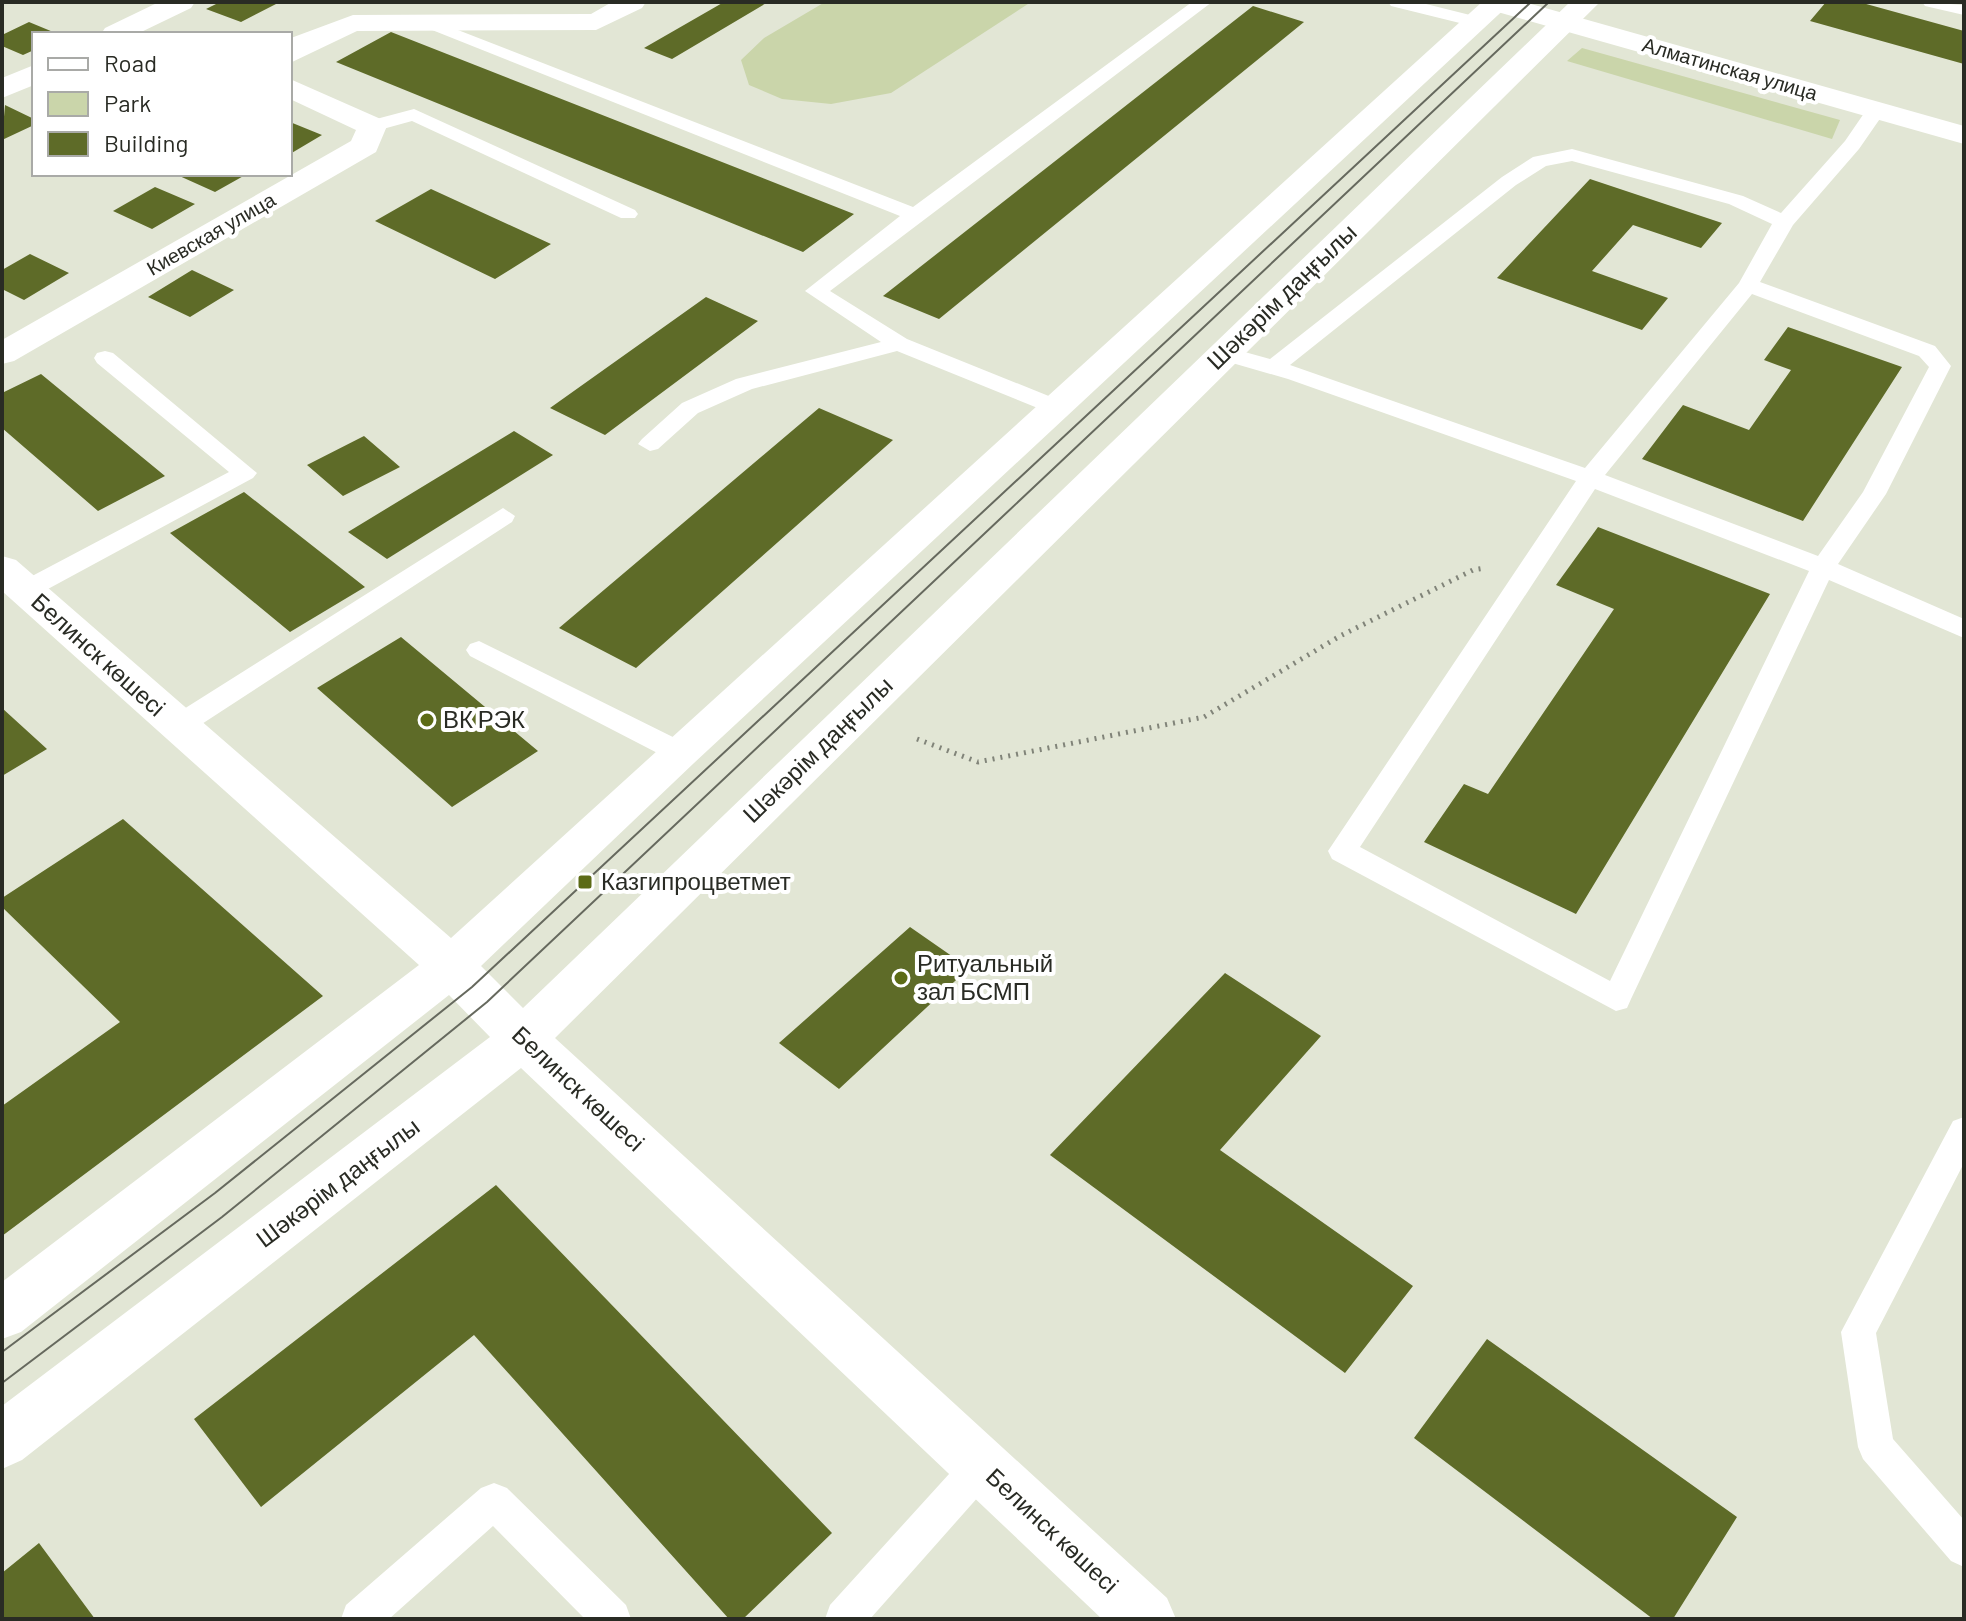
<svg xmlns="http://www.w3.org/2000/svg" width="1966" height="1621" font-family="Barlow,sans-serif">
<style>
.green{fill:#cad5aa}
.building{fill:#5e6b28}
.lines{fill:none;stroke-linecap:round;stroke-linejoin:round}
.path{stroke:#818479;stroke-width:5;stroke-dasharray:2 6;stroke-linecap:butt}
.service{fill:#fff;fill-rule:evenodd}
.minor{fill:#fff;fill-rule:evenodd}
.tertiary{fill:#fff;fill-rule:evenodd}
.secondary{fill:#fff;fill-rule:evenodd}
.tram{stroke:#66695e;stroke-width:2}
.poi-dot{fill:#5c6b15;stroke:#fff;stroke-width:3}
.labels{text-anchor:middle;stroke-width:8;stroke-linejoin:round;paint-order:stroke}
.far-street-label{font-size:20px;fill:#292b24;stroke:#fff}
.street-label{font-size:24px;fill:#292b24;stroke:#fff}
.poi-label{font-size:24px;fill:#292b24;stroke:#fff;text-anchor:start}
</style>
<rect width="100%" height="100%" fill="#e2e6d5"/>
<path class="green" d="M825,2H1031L891,93L831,104L782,99L749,85L741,60L764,38Z
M1582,48L1840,120L1832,139L1567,61Z"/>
<path class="building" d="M220,2H270L276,4L241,22L206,9Z
M724,2H768L672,59L644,48Z
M1826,2H1859L1964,31V64L1810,21Z
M1253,6L1304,22L939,319L883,296Z
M29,22L58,34H34V50L23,55L2,46V35Z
M391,32L854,214L803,252L336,62Z
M5,105L34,119V125L2,140Z
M290,122L322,135L290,154Z
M175,174H247L215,192Z
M1590,179L1722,223L1701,248L1633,225L1592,271L1668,298L1642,330L1497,278Z
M155,187L195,204L152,229L113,211Z
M431,189L551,244L495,279L375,221Z
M30,254L69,273L24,300L2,289V270Z
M192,270L234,290L190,317L148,297Z
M706,297L758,321L605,435L550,408Z
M1788,327L1902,367L1803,521L1642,459L1683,405L1749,430L1791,370L1764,360Z
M41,374L165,476L98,511L2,428V393Z
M819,408L893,440L636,668L559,628Z
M514,431L553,455L387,559L348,532Z
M364,436L400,467L343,496L307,465Z
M244,492L365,587L290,632L170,533Z
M1598,527L1770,594L1576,914L1424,842L1464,784L1488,794L1614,609L1556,585Z
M401,637L538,751L452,807L317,688Z
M2,708L47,749L2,776Z
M123,819L323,996L2,1236V1106L120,1022L2,907V898Z
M910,927L969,968L839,1089L779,1043Z
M1225,973L1321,1036L1220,1150L1413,1286L1345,1373L1050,1155Z
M496,1185L832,1533L743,1619H729L474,1335L261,1507L194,1419Z
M1487,1339L1737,1517L1673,1619H1653L1414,1438Z
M39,1543L95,1619H2V1573Z"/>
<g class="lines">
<path class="path" d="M917,739L978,762L1204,717L1340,636L1473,570L1485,568"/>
<path class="service" d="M1192,2H1212L830,291L907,339L1066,403L1069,408L1066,413H1050L897,351L752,389L698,413L658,449L650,451L638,444L642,439L682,403L736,379L881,342L805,291L900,216L412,22L421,17L427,18L913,207Z
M1388,2H1418L1482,18L1485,22L1476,27L1391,6Z
M1922,2L1964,5V15L1925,6Z
M1876,104L1886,110L1859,149L1793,225L1760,282L1935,346L1951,366L1886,494L1838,564L1964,619V638L1829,580L1631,999L1627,1008L1616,1011L1332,859L1328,851L1576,481L1288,379L1215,358L1212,353L1223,346L1270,359L1502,177L1533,157L1572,149L1743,196L1781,213L1845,141L1869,106ZM1572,161L1729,204L1772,224L1739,283L1585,468L1290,365L1516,185L1546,166ZM1752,294L1919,356L1929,367L1863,492L1818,556L1605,475ZM1595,489L1809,571L1610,981L1360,847Z
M414,109L635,210L638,214L635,218H621L412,121L372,132L362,126L365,122Z
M105,351L113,353L257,473L253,478L35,596H17L13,590L17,584L229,472L97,363L94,358L97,353Z
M503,508L515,516L512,522L188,733L178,736L168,733L165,726L168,719Z
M479,641L689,745L693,752L689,759L679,762L669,759L470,656L466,650L470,644Z
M1964,1117V1163L1876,1333L1893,1439L1964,1520V1567L1951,1561L1863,1459L1858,1447L1841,1332L1953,1121Z
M982,1447L995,1452L1000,1465L995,1478L870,1619H825L830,1605L969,1452Z
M494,1483L507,1488L626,1605L631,1619H585L493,1526L389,1619H341L346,1605L481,1488Z"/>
<path class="minor" d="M159,2H195L191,8L137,34H101L105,28Z
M612,2H646L642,8L596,30L357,31L290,63L291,38L353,15L591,14Z
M34,65V85L2,98V78Z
M290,79L383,120L387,126L376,152L14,361L2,364V340L351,141L356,130L290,99Z"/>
<path class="tertiary" d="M1524,2L1964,126V144L1487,9L1483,3Z"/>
<path class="secondary" d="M1482,2H1512L694,763L481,966L523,1008L1570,2H1600L555,1038L1167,1598L1176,1619H1102L521,1068L22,1460L2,1469V1406L490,1037L449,995L21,1332L2,1339V1282L419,965L2,591V556L16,560L451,938Z"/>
<path class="tram" d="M2,1352L215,1193L472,987L1531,2
M2,1383L222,1217L487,1002L1549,2"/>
</g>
<g class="poi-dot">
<circle cx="427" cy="720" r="8"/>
<rect x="577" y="874" width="16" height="16" rx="4"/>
<circle cx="901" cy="978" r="8"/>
</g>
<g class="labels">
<g class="far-street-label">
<text transform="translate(1730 69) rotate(16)" y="7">Алматинская улица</text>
<text transform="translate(211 234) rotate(-30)" y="7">Киевская улица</text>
</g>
<g class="street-label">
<text transform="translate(1282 297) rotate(-44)" y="8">Шәкәрім даңғылы</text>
<text transform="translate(98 655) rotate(42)" y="8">Белинск көшесі</text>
<text transform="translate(818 750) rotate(-44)" y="8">Шәкәрім даңғылы</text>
<text transform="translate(578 1089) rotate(43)" y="8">Белинск көшесі</text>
<text transform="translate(338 1183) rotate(-37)" y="8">Шәкәрім даңғылы</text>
<text transform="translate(1052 1531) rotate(43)" y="8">Белинск көшесі</text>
</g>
<g class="poi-label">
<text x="443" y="728">ВК РЭК</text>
<text x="601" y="890">Казгипроцветмет</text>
<text x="917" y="972">Ритуальный<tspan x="917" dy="28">зал БСМП</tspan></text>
</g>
</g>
<rect width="1966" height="1621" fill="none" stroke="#292b24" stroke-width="8"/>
<rect x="32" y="32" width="260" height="144" fill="#ffffff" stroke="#a9aaa7" stroke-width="2"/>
<rect x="48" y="58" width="40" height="12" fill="#ffffff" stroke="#a9aaa7" stroke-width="2"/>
<text x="104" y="72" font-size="24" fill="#292b24">Road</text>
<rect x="48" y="92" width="40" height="24" fill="#cad5aa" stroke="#a9aaa7" stroke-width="2"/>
<text x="104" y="112" font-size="24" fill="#292b24">Park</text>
<rect x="48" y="132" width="40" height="24" fill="#5e6b28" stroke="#a9aaa7" stroke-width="2"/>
<text x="104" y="152" font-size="24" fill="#292b24">Building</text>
</svg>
